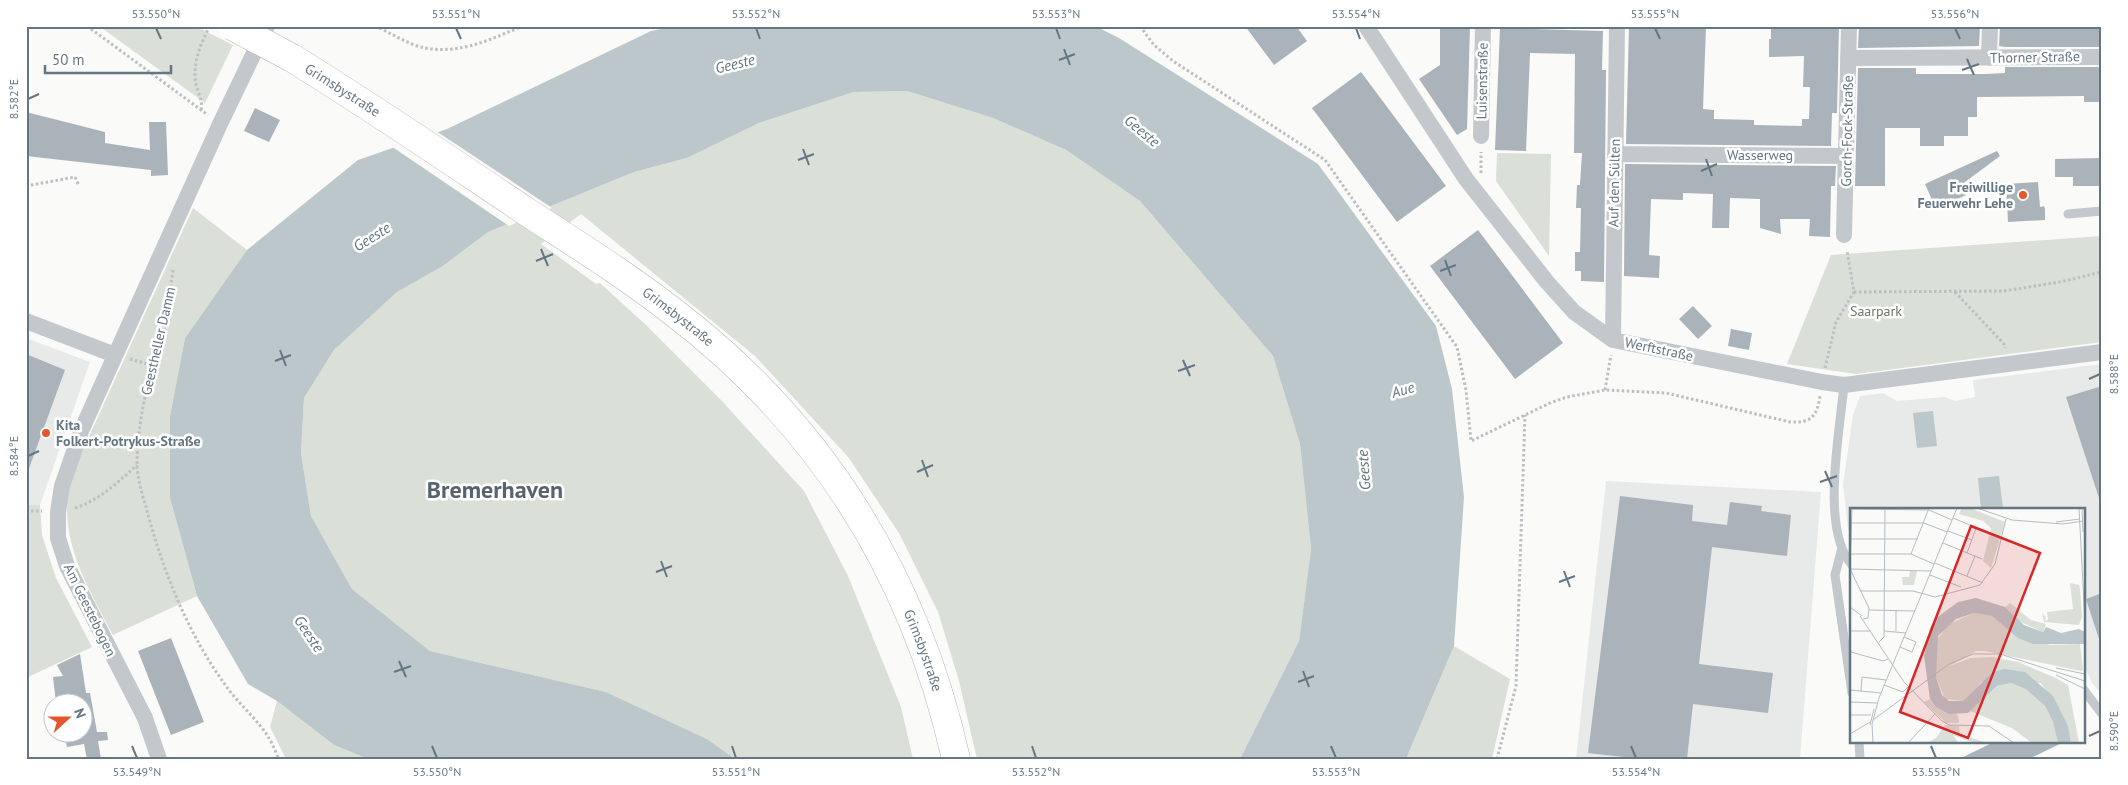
<svg xmlns="http://www.w3.org/2000/svg" width="2128" height="785" font-family="'PT Sans',sans-serif">
<style>
.built{fill:#e8e9e9}
.green{fill:#dadfd7}
.water{fill:#bbc7cb}
.pier{fill:#fafaf8}
.building{fill:#aab3b9}
.lines{fill:none;stroke-linecap:round;stroke-linejoin:round}
.trunk-casing{stroke:#b4b9bd;stroke-width:29}
.path{stroke:#bbbfc2;stroke-width:3;stroke-dasharray:2.5 2.5;stroke-linecap:butt}
.service{stroke:#c3c8cc;stroke-width:9}
.minor{stroke:#c3c8cc;stroke-width:16}
.trunk{stroke:#fff;stroke-width:28}
.trunk-bridge-casing{stroke:#b4b9bd;stroke-width:29;stroke-linecap:butt}
.trunk-bridge{stroke:#fff;stroke-width:28}
.ticks{fill:none;stroke:#657683;stroke-width:2}
.poi-dot{fill:#e4572e;stroke:#fff;stroke-width:2}
.labels{text-anchor:middle;stroke-width:5;stroke-linejoin:round;paint-order:stroke}
.street-label{font-size:14px;fill:#657683;stroke:#fff}
.poi-label{font-size:14px;font-weight:bold;fill:#657683;stroke:#fff;text-anchor:end}
.park-label{font-size:14px;fill:#687a64;stroke:#fff}
.water-label{font-size:15px;font-style:italic;fill:#60757c;stroke:#fff}
.town-label{font-size:24px;font-weight:bold;fill:#57646e;stroke:#fff}
.inset-road{fill:none;stroke:#b5bdc2;stroke-width:1}
.view{fill:#d62828;fill-opacity:0.15;stroke:#d62828;stroke-width:2.5}
.inset-edge{fill:none;stroke:#657683;stroke-width:2.5}
.neatline{fill:none;stroke:#657683;stroke-width:2}
.ticks-label{font-size:12px;text-anchor:middle;fill:#657683}
</style>
<rect width="100%" height="100%" fill="#fafaf8"/>
<path class="built" d="M26,338L90,362L40,505H26Z
M2102,364V695L2092,683L2084,665V509H1852V537L1848,529L1843,485L1853,415L1860,396L1883,393L1897,401L1945,397L1955,401L1975,397L1973,380Z
M1606,481L1821,492L1800,759H1576Z"/>
<path class="green" d="M99,26H195L233,45L205,103Z
M907,91L993,118L1066,150L1140,201L1273,356L1300,444L1311,549L1299,641L1240,759H977L959,681L938,612L899,533L849,458L755,356L581,214L541,244L596,284L600,283L648,327L721,400L804,491L848,576L901,707L913,759H735L707,739L606,692L430,651L352,589L311,516L301,453L304,398L334,350L397,292L443,266L488,232L634,172L687,158L759,123L854,92Z
M1497,153L1551,154L1549,256L1496,181Z
M193,208L247,250L185,338L170,416V498L197,596L113,635C89,589 59,542 69,488C71,476 77,463 82,452Z
M2102,236V342L1856,374L1787,364L1831,255Z
M26,505H40L42,535L56,578L92,647L26,678Z
M1454,646L1510,679L1492,759H1406Z
M277,701L334,745L368,759H286L270,727Z"/>
<path class="water" d="M676,26H1095L1119,38L1318,164L1436,326L1452,389L1464,497L1454,646L1406,759H1240L1299,641L1311,549L1300,444L1273,356L1140,201L1066,150L993,118L907,91L854,92L759,123L687,158L634,172L488,232L443,266L397,292L334,350L304,398L301,453L311,516L352,589L430,651L606,692L707,739L735,759H368L334,745L277,701L248,684L197,596L170,498V416L185,338L247,250L358,160L447,129L651,31Z
M1933,411L1937,446L1917,448L1913,413Z
M1999,476L2003,509H1981L1978,478Z"/>
<path class="pier" d="M436,131L552,208L509,226L391,146Z"/>
<path class="building" d="M1245,26H1296L1307,41L1274,65Z
M1447,26H1470L1467,129L1457,135L1419,79L1440,65V29H1447Z
M1629,26H1706L1703,109L1714,110V119L1754,120V125L1802,126V119H1809L1810,87H1803L1804,56L1769,57V39H1771V26H1839L1837,113H1832L1831,146L1626,144Z
M1859,26H1980L1979,46L1858,48Z
M2000,26H2102V47H2005L1999,46Z
M1500,28L1603,31L1602,70H1606L1604,282L1581,281V271H1575V252H1580L1581,208H1576L1577,185H1580L1582,153H1574L1575,54L1530,53L1526,151L1495,150Z
M2005,67H2102V102H2084V96L1977,97V117H1968V136H1944V146H1920V128H1885V186H1855L1858,68H1916V74H1986L2005,73Z
M1361,72L1446,186L1397,222L1312,108Z
M255,108L280,120L269,142L244,131Z
M26,112L105,132V143L150,150L149,122H166L168,175L151,176V170L26,156Z
M1997,151L2000,156L1961,185L1966,195L1936,209L1925,184Z
M2102,158V186H2073V177H2055V159Z
M1625,164L1836,166L1835,186H1831L1830,237L1809,236L1810,219H1780L1781,234L1760,228V199L1730,198L1729,228H1712L1713,194L1683,193V200L1651,199L1649,255L1660,256L1659,278L1624,276Z
M2038,182L2040,207L2044,206L2045,209V220L2008,222L2006,184Z
M1478,230L1563,343L1515,379L1430,266Z
M1693,306L1712,326L1698,339L1679,319Z
M1731,329L1752,333L1749,350L1728,346Z
M26,354L65,370L28,471H26Z
M2102,386V497L2099,498L2066,397Z
M1620,496L1693,505L1692,521L1727,525L1730,502L1762,506L1761,511L1791,515L1787,556L1712,547L1699,664L1773,673L1768,713L1693,704L1687,759H1641L1588,753Z
M2102,593V639H2099L2086,599Z
M171,638L204,722L171,735L138,651Z
M80,654L86,693H90L97,732H107L108,740L98,741L101,759H87L84,744L67,747L64,732H82V700L56,702L53,677L63,676L57,665Z
M1996,741H2066L2029,759H1959Z"/>
<g class="lines">
<g class="trunk-casing">
<g id="trunk">
<path id="s1" d="M292,58C372,107 449,160 527,212C576,244 626,275 672,311C822,425 915,576 956,759"/>
</g>
</g>
<path class="path" d="M87,26L208,115
M375,26C391,33 409,45 425,48C459,54 487,41 518,28
M1140,26L1154,45L1173,61L1325,160L1457,347L1466,390L1471,441L1550,403L1567,397L1605,390L1666,393L1790,422C1811,423 1817,417 1820,396
M201,110C203,100 198,94 196,84C192,66 200,44 209,28L205,26
M1481,173V152
M26,186L75,177L79,186
M173,270C164,335 138,396 137,463C137,477 142,494 146,507C162,569 188,634 226,686C238,703 255,717 267,735C272,742 275,751 279,759
M1854,292L2004,291L2060,282L2102,272
M1955,292L2004,344L2005,348
M130,359L151,365
M1825,368L1836,322L1854,292L1847,251
M1605,390L1611,355
M75,508C100,500 118,482 137,465
M26,511H42
M1497,759L1516,686L1525,415"/>
<path class="service" d="M2068,214L2102,211
M1844,385C1840,430 1820,530 1852,565
M1842,548L1835,575L1852,693
M2084,690L2102,714
M1859,741L1860,759"/>
<path class="minor" d="M1366,26L1466,179L1547,282L1574,312L1613,340L1822,382L1844,385L2102,352
M1848,58L2102,57
M1989,58L1990,26
M1481,136L1483,26
M1615,154L1846,156
M1844,235L1849,26
M26,321L115,355
M1613,340L1617,26
M159,759L145,718L67,566L58,538V512L62,486L81,431L220,124L267,26"/>
<use href="#trunk" class="trunk"/>
<g class="trunk-bridge-casing">
<path id="trunk-bridge" d="M232,26L292,58"/>
</g>
<use href="#trunk-bridge" class="trunk-bridge"/>
</g>
<path class="ticks" d="M156,28L161,39M456,28L461,39M756,28L760,39M1056,28L1060,39M1356,28L1360,39M1655,28L1660,39M1955,28L1960,39M1064,49L1070,65M1967,59L1974,75M1059,60L1075,54M1962,70L1979,64M28,99L39,94M803,149L809,165M1706,159L1712,176M798,160L814,154M1701,171L1717,164M541,249L548,266M1445,260L1451,276M536,261L553,254M1440,271L1456,265M280,350L286,366M1183,360L1190,376M275,361L291,355M1178,371L1195,365M2089,379L2100,374M28,456L39,451M922,460L928,477M1825,471L1832,487M917,472L933,465M1820,482L1837,476M661,561L667,577M1564,571L1570,587M656,572L672,566M1559,582L1575,576M399,661L406,677M1303,671L1309,687M394,672L411,666M1298,682L1314,676M2089,736L2100,731M132,746L137,758M432,746L437,758M732,746L736,758M1032,746L1036,758M1331,746L1336,758M1631,746L1636,758M1931,746L1936,758"/>
<g class="poi-dot">
<circle cx="2023" cy="195" r="5"/>
<circle cx="46" cy="433" r="5"/>
</g>
<g class="labels">
<g class="street-label">
<text transform="translate(2035 57) rotate(-1)" y="5">Thorner Straße</text>
<text transform="translate(1482 81) rotate(-89)" y="5">Luisenstraße</text>
<text dy="5" stroke="none"><textPath href="#s1" startOffset="60">Grimsbystraße</textPath></text>
<text transform="translate(1847 131) rotate(-89)" y="5">Gorch-Fock-Straße</text>
<text x="1760" y="160">Wasserweg</text>
<text transform="translate(1614 183) rotate(-89)" y="5">Auf den Sülten</text>
<text dy="5" stroke="none"><textPath href="#s1" startOffset="465">Grimsbystraße</textPath></text>
<text transform="translate(158 341) rotate(-77)" y="5">Geestheller Damm</text>
<text transform="translate(1659 349) rotate(12)" y="5">Werftstraße</text>
<text transform="translate(90 610) rotate(64)" y="5">Am Geestebogen</text>
<text dy="5" stroke="none"><textPath href="#s1" startOffset="885">Grimsbystraße</textPath></text>
</g>
<g class="poi-label">
<text x="2013" y="192">Freiwillige<tspan x="2013" dy="16">Feuerwehr Lehe</tspan></text>
<text x="56" y="430" text-anchor="start">Kita<tspan x="56" dy="16">Folkert-Potrykus-Straße</tspan></text>
</g>
<g class="park-label">
<text x="1876" y="316">Saarpark</text>
</g>
<g class="water-label">
<text transform="translate(735 64) rotate(-14)" y="5">Geeste</text>
<text transform="translate(1142 131) rotate(40)" y="5">Geeste</text>
<text transform="translate(372 237) rotate(-32)" y="5">Geeste</text>
<text transform="translate(1403 390) rotate(-16)" y="5">Aue</text>
<text transform="translate(1364 470) rotate(-94)" y="5">Geeste</text>
<text transform="translate(309 634) rotate(56)" y="5">Geeste</text>
</g>
<g class="town-label">
<text x="495" y="498">Bremerhaven</text>
</g>
</g>
<g transform="translate(1850 508)">
<rect width="235" height="235" fill="#fafaf8"/>
<path d="M112,0H120L155,14L141,60L133,53L141,20L133,13L109,6ZM60,63H67L64,77H53L52,69H59ZM220,75L229,77L230,81L232,109L229,117L194,114L192,105L196,109L195,113L198,112L197,104L223,101ZM160,95L181,112L196,116L193,124L169,113L155,99ZM124,105L142,108L160,123L200,137L230,136L233,162L231,163L135,143H126L100,158L120,150L142,149L168,154L206,170L218,177L229,235H221L218,218L191,175L131,174L121,188L113,193L95,191L86,169V133L99,116ZM161,175L176,180L195,198L203,214L208,235H182L162,220L120,203L147,178ZM80,191L86,199L108,207L109,215H96L74,194ZM95,217L109,218L110,226L137,235H124L103,227L108,234L77,235L86,230Z" fill="#dadfd7"/>
<path d="M126,90L155,99L174,117L193,124L196,119L211,125L229,121L235,124V136H183L168,130L142,108L124,105L106,111L88,128L86,169L92,187L99,193H113L143,164L154,161L175,164L203,188L218,218L221,235H208L203,214L195,198L176,181L161,175L147,178L118,205L99,206L86,199L80,191L74,148L80,120L85,111L108,94Z" fill="#bbc7cb"/>
<path class="inset-road" d="M2,0L0,61L19,100L18,110L13,111M127,0L162,12L213,16L233,13M229,0L235,115M232,0L233,24M2,1L79,2L102,12M103,10L139,25M206,14L230,11M0,15H74L97,24M98,23L122,32M1,31H68M93,35L132,51M117,45L126,20M1,46H61L84,56M61,46L79,0M85,55L133,75M0,61L81,63M80,67L111,79M117,68L125,48M10,83H63L85,89L130,77L145,56L156,11M0,99L12,108M19,102L65,103M10,108L54,174L92,213L99,217L139,218L164,235M0,123H21M34,123L56,125M46,123V103M29,134L34,129L35,0M0,139L1,144L33,153L38,151M50,139L62,144L66,134L54,129M206,160L235,166M206,167L235,181M34,177L53,184L58,179M0,182L31,185M11,183L12,169L36,172M0,194L27,195M0,207H21M23,212L99,156L123,146H150L235,173M20,217L24,201M0,226L20,214M23,235L22,216L29,190L107,0M58,235L85,206"/>
<path class="view" d="M121,18L190,45L118,230L50,204Z"/>
<rect width="235" height="235" class="inset-edge"/>
</g>
<rect width="2128" height="785" fill="none" stroke="#ffffff" stroke-width="55"/>
<g transform="translate(68 718) rotate(69)"><circle r="24" fill="#ffffff" stroke="#c1c8cd"/>
<path d="M0-4L9 19L0 12L-9 19Z" fill="#e4572e"/>
<text y="-8" font-size="14" font-weight="bold" text-anchor="middle" fill="#657683">N</text>
</g>
<path d="M45 65v8h126v-8" fill="none" stroke="#657683" stroke-width="2.5"/>
<text x="52" y="65" font-size="15" fill="#657683" stroke="#ffffff" stroke-width="4" paint-order="stroke">50 m</text>
<rect x="28" y="28" width="2072" height="730" class="neatline"/>
<g class="ticks-label">
<text x="156" y="18">53.550°N</text>
<text x="456" y="18">53.551°N</text>
<text x="756" y="18">53.552°N</text>
<text x="1056" y="18">53.553°N</text>
<text x="1356" y="18">53.554°N</text>
<text x="1655" y="18">53.555°N</text>
<text x="1955" y="18">53.556°N</text>
<text transform="translate(14 99) rotate(-90)" y="4">8.582°E</text>
<text transform="translate(2114 374) rotate(-90)" y="4">8.588°E</text>
<text transform="translate(14 456) rotate(-90)" y="4">8.584°E</text>
<text transform="translate(2114 731) rotate(-90)" y="4">8.590°E</text>
<text x="137" y="776">53.549°N</text>
<text x="437" y="776">53.550°N</text>
<text x="736" y="776">53.551°N</text>
<text x="1036" y="776">53.552°N</text>
<text x="1336" y="776">53.553°N</text>
<text x="1636" y="776">53.554°N</text>
<text x="1936" y="776">53.555°N</text>
</g>
</svg>
